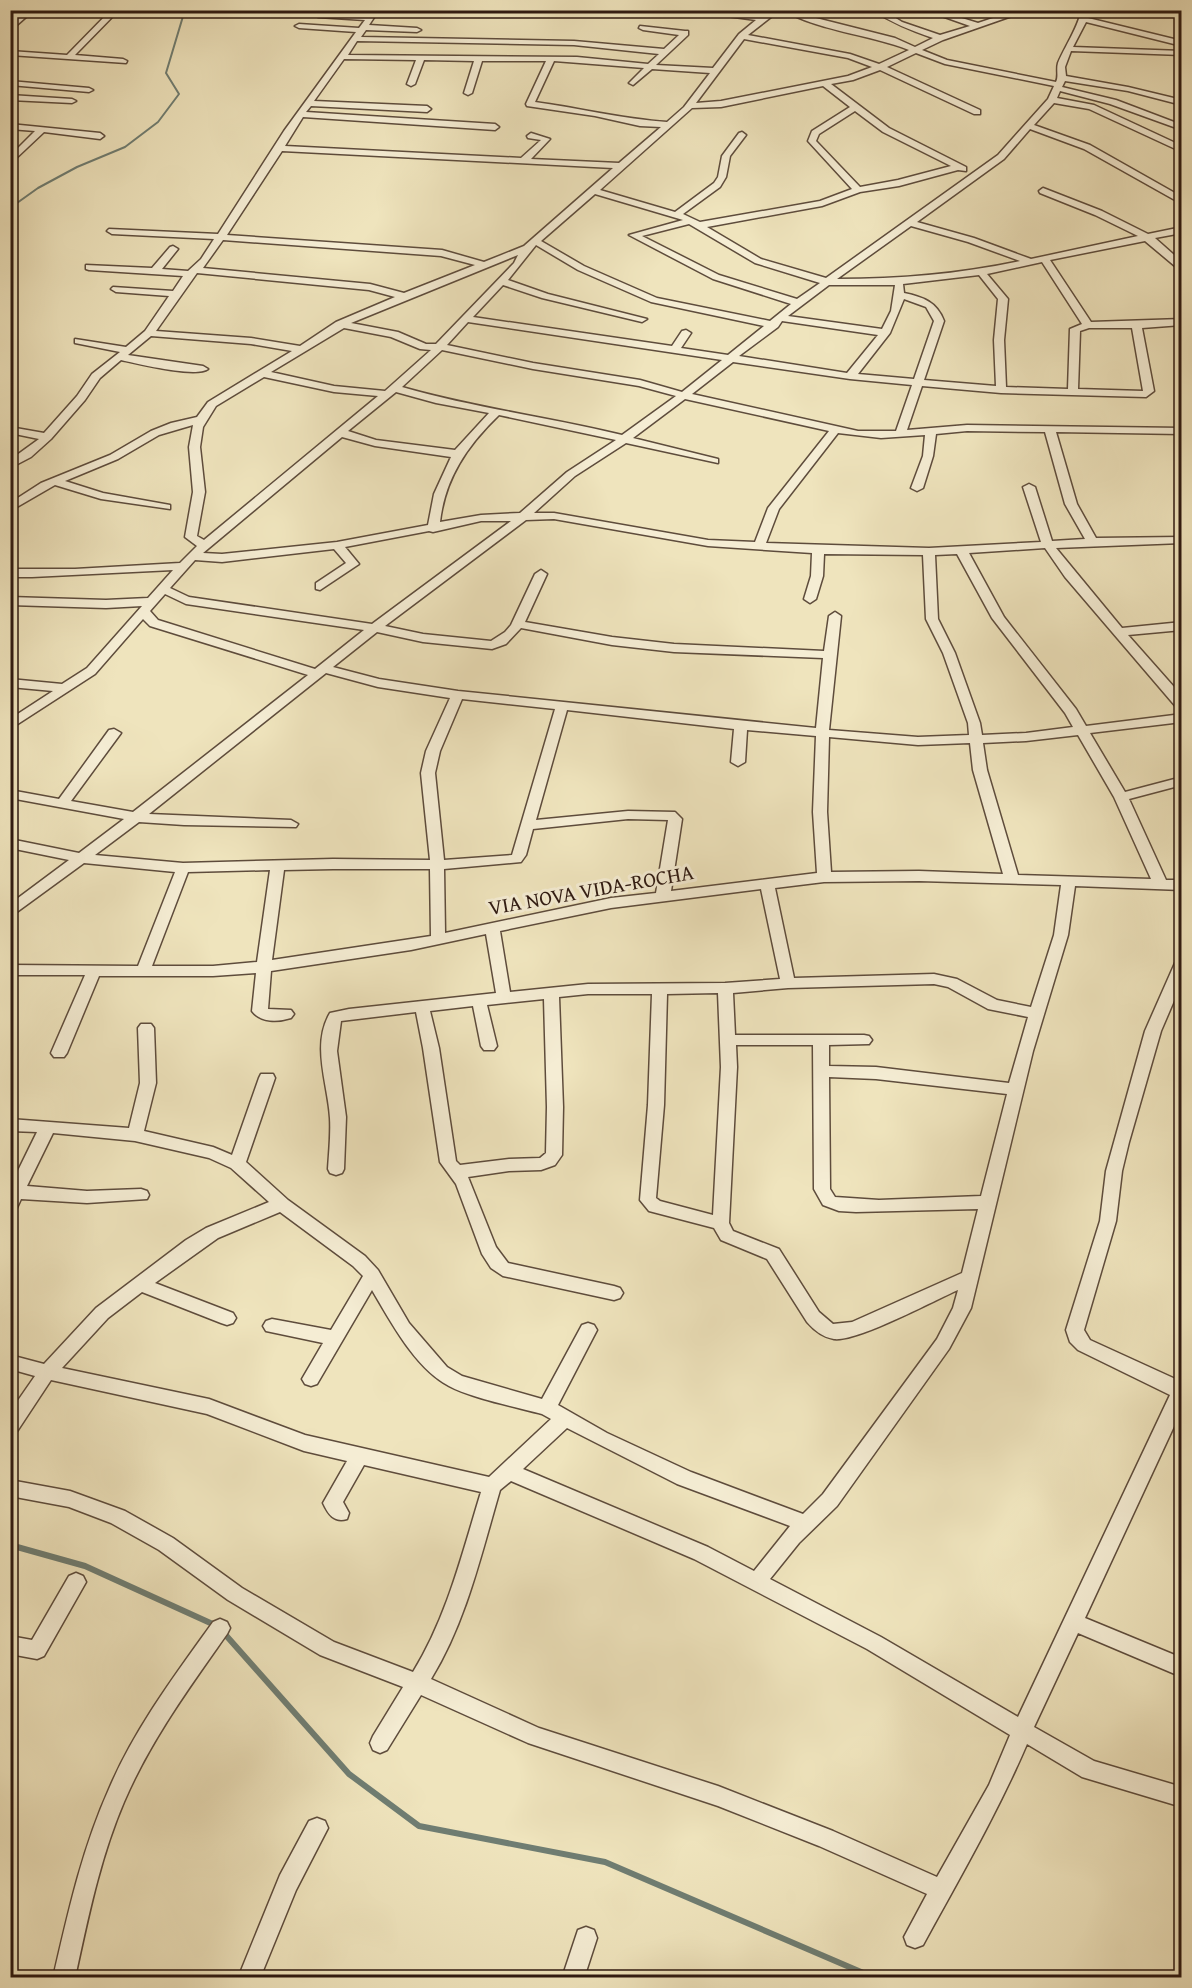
<svg xmlns="http://www.w3.org/2000/svg" width="1192" height="1988" font-family="'Gentium Book Plus',serif">
<style>
.lines{fill:none;stroke-linecap:round;stroke-linejoin:round}
.stream-far1{stroke:#6f7d72;stroke-width:2}
.stream{stroke:#6f7d72;stroke-width:6}
.street-casing{stroke:#5e4c3c;stroke-width:3}
.street{fill:#f5edd4;fill-rule:evenodd}
.labels{text-anchor:middle;stroke-width:6;stroke-linejoin:round;paint-order:stroke}
.street-label{font-size:21px;fill:#2e1911;stroke:#f5edd4}
</style>
<rect width="100%" height="100%" fill="#efe4bd"/>
<filter id="stains"><feTurbulence type="fractalNoise" baseFrequency=".00333" numOctaves="4"/><feColorMatrix values="0 0 0 0 .2 0 0 0 0 .09 0 0 0 0 .02 0 0 0 .5 -.17"/></filter>
<radialGradient id="worn" r=".72"><stop offset=".6" stop-color="#630" stop-opacity="0"/><stop offset="1" stop-color="#630" stop-opacity=".3"/></radialGradient>
<g class="lines">
<path class="stream-far1" d="M10,208L38,188L77,167L125,147L158,122L179,94L166,73L184,13L188,10"/>
<path class="stream" d="M10,1545L85,1566L217,1626
M223,1632L349,1774L419,1826L605,1862L875,1978"/>
<g class="street-casing">
<path id="street" d="M26,10H34L10,31V24Z
M111,10H119L75,55L123,59L127,61L126,63L10,55V51L67,55Z
M372,10H379L369,25L417,28L421,30L417,32L366,30L361,37L574,41L664,49L679,35L643,30L639,28L640,26L685,31H688V35L656,65L713,68L739,34L756,20L683,10C708,10 733,14 758,15C766,15 772,10 780,10L748,35L850,54L879,64L909,50C872,35 814,30 784,10H794L808,16L895,38L915,47L933,38C909,30 893,23 872,10H883L902,22L940,35L970,26L939,15V11L978,23L1017,10H1029L943,40L922,50L947,60L1056,82C1059,76 1056,70 1058,63C1064,48 1080,24 1081,10H1089L1088,18L1182,41V46L1086,22L1073,47L1182,51V55L1071,51L1065,67L1066,76L1128,87L1182,100V105L1128,91L1065,81L1062,87L1116,100L1182,125V130L1110,104L1060,91L1057,98L1094,105L1182,146V152L1089,109L1054,103L1034,125L1090,145L1182,197V204L1084,149L1030,129L1004,159L917,222L974,238L1031,259L1138,236L1095,215L1040,193L1039,191L1043,188L1102,211L1148,234L1182,227V233L1155,238L1182,262V272L1145,241L1050,260L1091,322L1182,319V325L1142,328L1154,391L1146,397L1001,393L922,386L907,430L967,425L1182,428V434L1056,432L1077,504L1096,538L1182,537V543L1056,548L1122,628L1182,622V630L1128,635L1182,696V709L1177,708L1065,577L1045,548L969,553L1004,617L1076,709L1086,726L1182,714V722L1090,733L1125,792L1182,777V785L1129,799L1166,880H1182V890L1075,886L1068,935L1033,1051L971,1308L949,1349L837,1506L799,1543L770,1579L881,1637L1018,1717L1170,1395L1078,1350L1070,1342L1066,1330L1100,1221L1106,1171L1145,1031L1175,963L1182,958V982L1161,1031L1129,1142L1122,1171L1116,1221L1084,1330L1090,1340L1182,1382V1409L1085,1618L1182,1658V1677L1078,1633L1034,1727L1094,1761L1182,1787V1807L1082,1777L1027,1744C997,1814 959,1879 923,1945L915,1948L907,1945L904,1937L927,1894L819,1846L718,1806L528,1743L421,1695L387,1750L380,1753L373,1750L370,1743L373,1736L403,1687L320,1655L228,1600L159,1550L111,1523L69,1507L10,1496V1480L70,1491L125,1511L173,1538L242,1588L334,1642L413,1672C447,1617 462,1554 481,1492L364,1465L343,1502L349,1513L347,1519C334,1523 328,1514 323,1503L347,1461L304,1451L207,1414L51,1380L16,1433L10,1436V1412L35,1376L10,1369V1355L44,1364L96,1308L186,1240L206,1228L269,1202L231,1168L209,1158L135,1141L53,1133L27,1186L87,1191L141,1189L147,1191L149,1195L147,1199L87,1203L21,1199L16,1210L10,1211V1187L37,1132L10,1131V1119L129,1128L140,1083L138,1028L141,1024H151L154,1028L156,1083L144,1131L213,1147L232,1155L259,1078L261,1074H273L275,1078L246,1162L288,1200L365,1256L378,1270L409,1323L447,1367L462,1376L542,1399L582,1325L588,1323L594,1325L597,1330L558,1405L607,1433L691,1472L803,1514L823,1494L937,1339L953,1308L958,1290C933,1301 857,1342 834,1339C822,1337 814,1330 807,1322L767,1259L721,1240L714,1228L649,1211L640,1200L648,1105L652,994H588L559,997L563,1107L562,1155L555,1165L541,1170L509,1171L468,1177L496,1247L508,1263L614,1286L620,1288L623,1293L620,1298L614,1300L503,1276L491,1268L482,1254L456,1184L440,1162L423,1048L416,1012L341,1021L337,1051L346,1117L344,1169L342,1173L336,1175L330,1173L328,1169C329,1152 331,1135 330,1118C328,1084 311,1045 330,1013L349,1009L496,993L486,934L411,950L271,971L268,1009L291,1010L294,1014L291,1018C278,1022 261,1023 252,1011L256,973L213,976H99L67,1053L64,1057H54L51,1053L85,975H10V965L138,966L175,872L84,863L10,917V904L69,860L10,848V839L79,853L124,819L10,798V790L59,799L109,730L114,729L121,733L71,801L133,812L308,675L150,626L143,619L95,674L10,729V719L53,691L10,687V679L62,684L87,668L142,606L106,608L10,605V597L106,600L148,598L173,570L32,577H10V569H75L180,563L197,546L185,537L193,492L189,447L193,425L159,435L118,459L65,481L103,493L170,505V509L101,499L55,485L10,511V503L41,483L110,455L151,431L171,423L197,417L208,402L292,351L251,344L151,336L128,355L203,366L208,369C196,378 139,364 121,360L100,378L85,400L51,439L31,457L10,468V460L39,439L10,433V427L44,433L77,396L92,374L120,352L75,343V339L126,347L145,331L169,296L116,292L111,289L113,287L173,291L183,276L89,270L86,269V265L152,268L170,247L173,246L178,249L162,269L188,271L201,259L214,239L112,234L107,231L109,229L218,234L284,131L356,32L299,28L295,26L299,24L359,28L365,20L318,17L314,15L318,13L368,16ZM744,39L848,58L872,67L848,76L721,101L696,103ZM357,41L574,45L659,54L648,64L577,57L348,55ZM916,53L945,64L1054,86L1048,99L998,155L826,278L761,259L707,227L822,206L860,192L899,186L958,170L966,171V167L889,128L831,84L853,80L880,70L974,114H980V110L887,67ZM344,59L416,60L407,84L411,86L415,84L424,60L474,61L464,93L468,95L472,93L482,61H546L526,104L527,106L595,116L640,126L661,127L619,163L531,159L550,139L531,133L527,136L528,138L541,140L521,158L285,146L303,117L495,130L499,127L495,124L306,112L311,106L427,112L431,109L427,106L314,101ZM554,61L644,68L629,83L633,85L652,69L710,73L684,107L667,122C623,119 579,108 535,102ZM823,86L850,107L812,131L808,141L852,189L820,201L700,222L683,214L720,187L726,177L730,156L746,135L742,132L739,133L722,156L718,177L714,183L675,212L600,190L692,108L721,107ZM855,111L883,132L951,166L898,180L860,187L816,141L819,134ZM282,151L613,168L524,246L484,262L442,250L227,235ZM595,194L683,220L629,235L713,279L791,304L770,321L657,298L584,266L541,241ZM689,224L755,263L820,283L797,299L719,275L642,236ZM911,226L968,242L1020,261C958,274 901,279 837,279ZM223,240L441,256L475,265L404,293L370,284L203,268ZM536,245L578,270L651,302L764,326L728,355L681,348L691,333L686,330L682,331L672,346L473,317L503,285L542,298L642,322L647,319L548,294L508,280ZM518,255L514,263L436,344H426L398,332L351,323ZM1042,262L1082,324L1070,329L1068,389L1006,387L1004,340L1008,299L987,274ZM197,273L369,290L395,297L336,322L300,346L251,338L156,331ZM979,275L998,299L994,340L996,386L924,380L944,321C937,302 923,297 904,293L903,284ZM829,285H895L891,311L882,329L788,316ZM904,299L926,307L934,321L914,379L858,374L890,333ZM782,321L878,335L847,373L739,356L778,327ZM468,322L722,360L682,392L640,380L533,363L447,345ZM344,328L391,337L420,349L431,350L385,391L334,386L271,372ZM1089,328H1132L1143,391L1078,389L1080,331ZM442,350L533,369L639,386L676,396L622,435C549,417 474,408 402,387ZM733,362L850,379L912,385L896,431H858L692,394ZM264,377L334,392L378,396L204,540L197,536L205,492L200,447L203,427L216,406ZM396,392L436,403L489,413L455,450L376,440L348,431ZM685,399L829,431L768,508L755,542L708,540L554,513H534L575,476L626,443L718,463V459L633,438ZM499,415L616,440L567,472L520,513L481,515L440,522C445,478 467,446 499,415ZM967,431L1045,432L1065,504L1085,539L1052,541L1035,487L1029,484L1023,487L1041,542L929,548L766,543L779,509L838,433L881,438L925,435L923,456L911,488L917,491L923,488L933,456L936,434ZM342,437L375,446L451,457L434,494L428,525L337,542L222,554L203,553ZM554,519L708,546L812,553L811,576L804,599L810,603L816,599L823,576L824,554L923,555L926,619L943,653L968,723L969,735L918,737L829,730L841,616L835,612L829,616L824,651L674,644L612,637L525,622L547,574L541,570L535,574L511,625L505,632L491,641L423,634L385,626L526,520ZM481,521H511L372,624L189,597L170,588L195,560L222,562L334,549L346,563L316,583V589L320,590L359,564L345,547L429,531L433,532ZM957,554L992,618L1065,713L1073,727L1026,733L982,735L980,723L955,653L938,619L935,555ZM165,594L186,604L364,630L315,669L158,620L150,611ZM521,628L612,645L674,652L823,658L816,728L458,691L379,679L333,667L377,632L423,642L492,649L506,644ZM326,673L378,687L450,698L426,751L421,773L430,860L333,859L183,863L95,855L139,822L184,825L296,827L298,824L291,820L149,814ZM462,699L555,709L512,855L444,860L435,773L440,751ZM567,710L734,729L731,762L738,766L745,762L747,730L816,736L813,812L817,873L671,891L682,819L675,812L628,811L536,820ZM1078,735L1114,797L1151,879L1018,875L987,770L983,743L1026,741ZM829,737L918,745L970,743L973,770L1003,874L919,871L831,872L827,812ZM628,819L668,820L656,893L611,898L445,933L444,869L521,862L526,855L533,829ZM333,869H430L431,936L272,960L284,870ZM270,870L257,962L213,966H152L188,872ZM919,881L1061,885L1054,935L1031,1007L997,1000L957,979L934,974L794,978L775,888L824,882ZM761,889L780,979L725,983L588,984L510,992L500,931L611,908ZM934,984L948,987L988,1009L1028,1017L1009,1083L876,1067L829,1066V1045L869,1044L872,1040L869,1036L864,1035H735L733,993L788,988ZM718,993L721,1067L713,1215L660,1201L656,1198L664,1105L667,994ZM544,999L547,1107L546,1153L540,1158L509,1159L460,1165L456,1161L439,1048L430,1011L473,1006L481,1046L484,1050H494L497,1046L487,1005ZM736,1045H813L814,1189L823,1205L839,1211L856,1212L978,1209L962,1273L852,1322L833,1324L819,1312L779,1249L733,1231L729,1223L737,1067ZM829,1077L876,1079L1007,1094L981,1196L879,1200L835,1197L830,1189ZM280,1212L353,1266L363,1276L331,1330L272,1319L266,1321L263,1326L266,1331L323,1343L302,1379L305,1384L311,1386L317,1384L372,1290C391,1322 415,1368 449,1386C471,1398 516,1407 542,1414L551,1419L489,1477L305,1435L209,1399L62,1368L108,1318L142,1292L221,1323L227,1325L233,1323L236,1318L233,1313L155,1283L218,1238ZM567,1428L677,1484L790,1526L754,1571L708,1547L523,1469ZM511,1481L694,1559L867,1649L1010,1735L989,1785L937,1877L833,1831L718,1786L539,1728L431,1679C466,1622 481,1555 500,1490Z
M542,10H558L559,11L555,13Z
M10,81L89,88L93,90L89,92L10,85Z
M10,95L72,99L76,101L72,103L10,100Z
M10,124L100,133L104,136L100,139L44,132L10,164V156L35,131L10,129Z
M76,1573L83,1576L86,1582L44,1656L37,1659L10,1654V1636L32,1640L69,1576Z
M220,1619L227,1622L230,1628L227,1634C189,1688 150,1741 124,1802C100,1858 88,1918 75,1978H53C68,1913 82,1849 109,1789C135,1728 175,1675 213,1622Z
M317,1818L325,1821L328,1828L296,1890L260,1978H238L280,1875L309,1821Z
M586,1927L594,1930L597,1938L584,1978H562L578,1930Z"/>
</g>
<use href="#street" class="street"/>
</g>
<g class="labels">
<g class="street-label">
<text transform="translate(591 890) rotate(-10)" y="7">VIA NOVA VIDA-ROCHA</text>
</g>
</g>
<rect width="1192" height="1988" fill="none" stroke="#efe4bd" stroke-width="36"/>
<rect x="12" y="12" width="1168" height="1964" fill="none" stroke="#2e1911" stroke-width="3"/>
<rect x="18" y="18" width="1156" height="1952" fill="none" stroke="#2e1911" stroke-width="1.5"/>
<rect width="100%" height="100%" filter="url(#stains)"/>
<rect width="100%" height="100%" fill="url(#worn)"/>
</svg>
